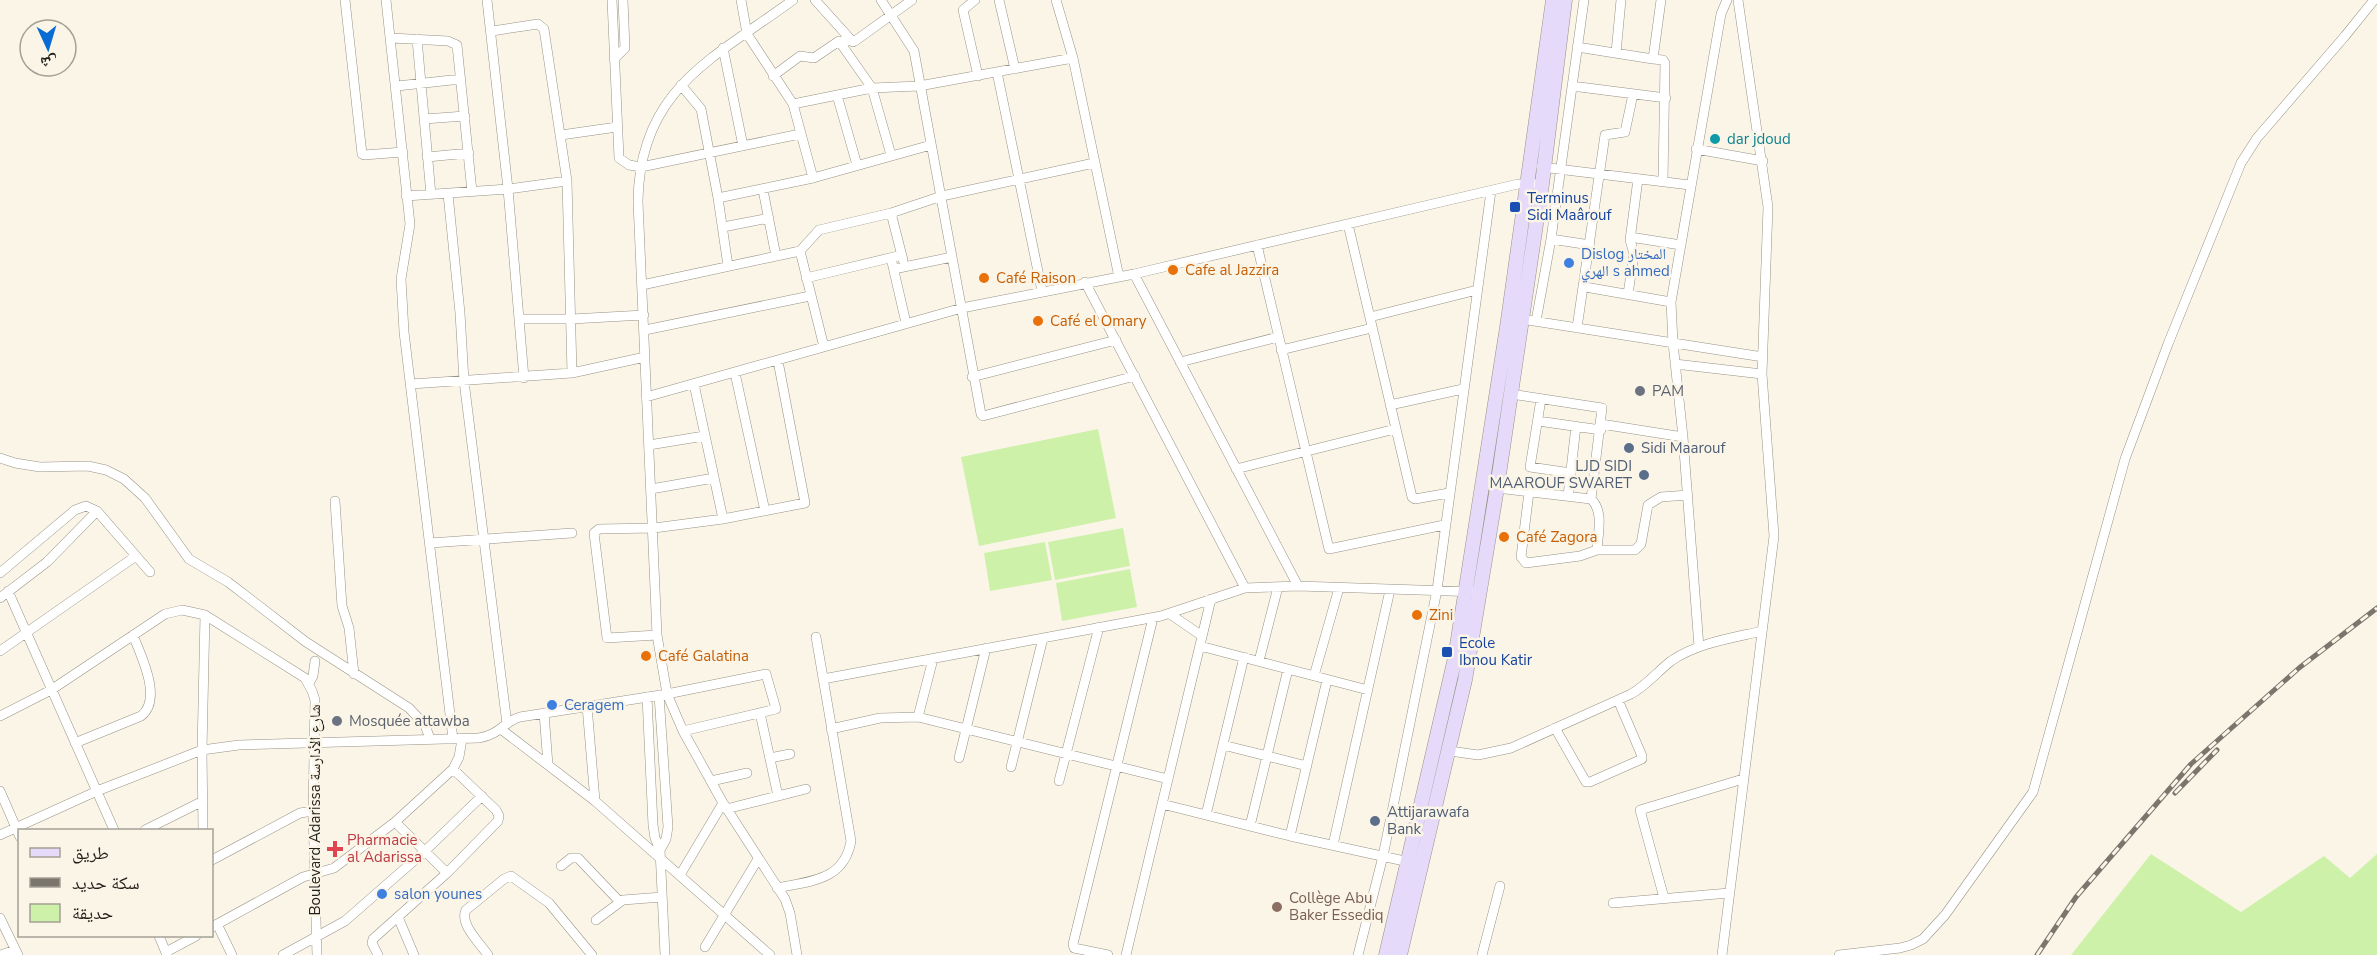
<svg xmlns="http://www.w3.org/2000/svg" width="2377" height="955" font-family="'Nunito Sans','Noto Naskh Arabic',sans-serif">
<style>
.green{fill:#cef1aa}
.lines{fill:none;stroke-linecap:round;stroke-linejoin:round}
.street-casing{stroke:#979285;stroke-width:10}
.secondary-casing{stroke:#979285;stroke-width:15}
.street{stroke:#fff;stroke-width:9}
.secondary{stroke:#e5dafa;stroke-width:14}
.rail-casing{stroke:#7a766e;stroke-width:5}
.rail{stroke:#fbf5e8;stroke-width:3;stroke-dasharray:9;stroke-linecap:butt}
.culture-dot{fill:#0f9aa8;stroke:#fbf5e8;stroke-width:2}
.transit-dot{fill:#1a4fb4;stroke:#fbf5e8;stroke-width:2}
.shop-dot{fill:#3f7fe0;stroke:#fbf5e8;stroke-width:2}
.food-dot{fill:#e8710a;stroke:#fbf5e8;stroke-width:2}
.worship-dot{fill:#6b7280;stroke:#fbf5e8;stroke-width:2}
.service-dot{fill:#5c6f8a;stroke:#fbf5e8;stroke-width:2}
.health-dot{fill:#e0444e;stroke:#fbf5e8;stroke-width:2}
.education-dot{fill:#8d6e63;stroke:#fbf5e8;stroke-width:2}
.labels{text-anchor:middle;stroke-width:5;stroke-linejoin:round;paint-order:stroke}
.culture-label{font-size:15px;fill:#0d838f;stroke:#fbf5e8;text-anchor:start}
.transit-label{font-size:15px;fill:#164399;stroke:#fbf5e8;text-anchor:start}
.shop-label{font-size:15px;fill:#366cbe;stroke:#fbf5e8;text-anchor:start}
.food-label{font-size:15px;fill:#c56008;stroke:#fbf5e8;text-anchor:start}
.worship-label{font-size:15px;fill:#5b616d;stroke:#fbf5e8;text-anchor:start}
.service-label{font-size:15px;fill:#4e5e75;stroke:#fbf5e8;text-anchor:start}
.street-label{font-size:15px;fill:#22201b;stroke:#fbf5e8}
.health-label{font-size:15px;fill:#be3a42;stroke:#fbf5e8;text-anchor:start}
.education-label{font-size:15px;fill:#785e54;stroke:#fbf5e8;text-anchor:start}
</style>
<rect width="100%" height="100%" fill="#fbf5e8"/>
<path class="green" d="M1098,429L1116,518L979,546L961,457Z
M1123,528L1130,566L1055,580L1048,542Z
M1045,542L1052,580L990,591L984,553Z
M1130,569L1137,607L1062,621L1056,583Z
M2151,854L2241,912L2324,856L2350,878L2377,854V955H2071Z"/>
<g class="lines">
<g class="street-casing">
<path id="street" d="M345,0L362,154L364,155L403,152
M386,0L410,224L401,279L404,332L453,739
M487,0L508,189L524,378
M612,0L619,158L629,165L641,167L800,134
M741,0L747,34L793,104L813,178
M793,0C714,58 639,89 638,202L657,635L667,694L683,731L723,803L785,899L790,913L797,955
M815,0L853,42
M881,0L914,51L981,414L983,416L1135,376
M975,0L963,10L978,76
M999,0L1015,69
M1056,0L1073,58L1119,277
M1661,0L1653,59L1663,60L1665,63L1663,181
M492,31L538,24L544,29L567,181L572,373
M391,38L448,41L457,45L472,192
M417,39L431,195
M839,41L872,88L891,155
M1577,47L1653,59
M723,48L743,146
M1616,53L1621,0
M614,59L625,48L623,0
M997,72L1042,291
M773,76L800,56L814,58L839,41H855L912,0
M681,85L701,109L718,198L728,266
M397,86L461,79
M1572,86L1666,98
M837,95L857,165
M793,104L872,88L919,86L1073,58
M424,119L465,116
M561,135L617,127
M1696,149L1763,161
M427,157L469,153
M1541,167L1690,185
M763,190L776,256
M448,194L460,313L464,381L507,724
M406,196L508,189L567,181
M718,198L813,178L931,145
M891,213L903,260
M1348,224L1412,497L1415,499L1449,493
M723,227L769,218
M1630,237L1681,245
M1551,239L1590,245
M1257,245L1329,549L1444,525
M891,258L906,323
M894,269L952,257
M1134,274L1298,586
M806,278L902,255
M1085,282L1245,588
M642,285L800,251
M1585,287L1671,302
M1628,294L1634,254L1630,240L1638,179
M1370,317L1477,290
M519,319H571L644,315
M1521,319L1763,357
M1536,321L1551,239L1584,0
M1577,328L1605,135L1625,132L1633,94
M645,330L810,296
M824,347L800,251L819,230L891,213L942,196L1094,163
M1281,350L1372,328
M1180,362L1278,337
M1675,364L1762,374
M735,373L765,511
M972,377L1116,340
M411,384L572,373L645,357
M694,384L723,519
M1511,394L1602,408L1591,499
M646,397L962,308L1134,274L1518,184H1542
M1541,399L1530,467L1571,473
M1390,405L1463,389
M1538,421L1601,430
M1601,424L1683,437
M649,445L704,436
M0,458L15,463L40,467L88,466L106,470L124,479L145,498L189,559L228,582L306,642L409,708L425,725L430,739
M1236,469L1395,429
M1497,488L1591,499C1604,511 1598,533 1597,550
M651,489L714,478
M1529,492L1521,557L1526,563L1580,556L1597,550H1635L1641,544L1648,505L1661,497L1688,495
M1568,496L1576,426
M335,501L342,606L349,628L354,674
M430,543L572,533
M0,573L75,510L86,506L97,511L150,572
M8,591L114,830
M0,598L47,562L97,511
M1170,614L1202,636
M657,635L607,638L594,533L599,529L654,528L723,519L805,503L778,361
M1200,646L1368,690
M1699,647L1683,437L1673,343L1671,302L1721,14L1727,0
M0,651L136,556
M1259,661L1278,587
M1314,676L1339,588
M823,679L1161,616L1245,588L1298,586L1479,592
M309,683L313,676L315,661
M659,695L668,827L666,839L660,850
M647,697L653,825L655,838L660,850L665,955
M587,706L595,801
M544,713L548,765
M760,713L778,796
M0,716L51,690L165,614L182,610L205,615L305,678L312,691L315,700L313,811L317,955
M918,717L933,659
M1555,728L1586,782H1590L1642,759V756L1618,700
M831,729L880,718L918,717L1168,779
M502,730L595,801L770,955
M75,743L141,716C163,699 141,656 133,635
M1223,745L1307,766
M1450,751L1478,755L1511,748L1631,694C1647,685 1657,672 1671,661C1697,643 1732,638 1762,631
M770,758L790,754
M959,758L986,648
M1011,767L1043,638
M711,781L747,773
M1059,781L1099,627
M0,791L20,837
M1162,804L1290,836L1409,862
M726,809L806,789
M1206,815L1244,657
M395,822L447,873
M1250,826L1288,669
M145,830L203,801
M203,830L202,750L205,615
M0,835L97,791L202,750L239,745L479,738C501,734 503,722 520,717L667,694L766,674L776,709L683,731
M1290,836L1327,680
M1333,845L1390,590
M212,860L300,813L313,811
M561,866L571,858H578L619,901
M680,875L723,803
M777,888C810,881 844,881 851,841L816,637
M1664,898L1640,810L1743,779
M1613,903L1729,893
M398,917L414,955
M0,918L18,955
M596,920L623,900L662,897
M217,924L232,955
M212,927L303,877L334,868L395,822L453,769L459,757L462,739
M159,936L167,955
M705,947L758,859
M166,952L196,936
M1,955L15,950
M283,955L345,921L425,851L482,796
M378,955L372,943L373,939L447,873L498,821L499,816L496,810L453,769
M488,955C480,943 459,924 466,910L504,879L511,876L549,903L592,955
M1108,955L1074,948L1073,944L1153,618
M1126,955L1211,599
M1358,955L1383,856L1437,590L1491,191
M1482,955L1500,886
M1722,955L1774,536L1762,374L1768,207L1738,0
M1839,955L1900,948L1911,945L1923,939L1945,915L2033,792L2125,459L2168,344L2241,163L2257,138L2345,36L2374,0"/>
</g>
<g class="secondary-casing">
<path id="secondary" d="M1386,955L1455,658L1507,327L1553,0
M1400,955L1465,680L1497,488L1542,184L1565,0"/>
</g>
<use href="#street" class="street"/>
<use href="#secondary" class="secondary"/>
<g class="rail-casing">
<path id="rail" d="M2175,793L2217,750
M2037,955L2076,897L2191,764L2299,668L2377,608"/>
</g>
<use href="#rail" class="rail"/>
</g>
<circle class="culture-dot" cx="1715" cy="139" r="6"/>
<g class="transit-dot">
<rect x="1509" y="201" width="12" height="12" rx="3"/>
<rect x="1441" y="646" width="12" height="12" rx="3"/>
</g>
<g class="shop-dot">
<circle cx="1569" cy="263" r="6"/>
<circle cx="552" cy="705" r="6"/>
<circle cx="382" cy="894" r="6"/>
</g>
<g class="food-dot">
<circle cx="1173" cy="270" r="6"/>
<circle cx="984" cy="278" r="6"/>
<circle cx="1038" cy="321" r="6"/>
<circle cx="1504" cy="537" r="6"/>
<circle cx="1417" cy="615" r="6"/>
<circle cx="646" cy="656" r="6"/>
</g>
<g class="worship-dot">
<circle cx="1640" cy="391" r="6"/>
<circle cx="337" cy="721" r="6"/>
</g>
<g class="service-dot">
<circle cx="1629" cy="448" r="6"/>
<circle cx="1644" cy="475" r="6"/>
<circle cx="1375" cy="821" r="6"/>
</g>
<path class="health-dot" d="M332 840h6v6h6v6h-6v6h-6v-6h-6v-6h6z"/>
<circle class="education-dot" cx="1277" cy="907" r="6"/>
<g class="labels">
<g class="culture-label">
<text x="1727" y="144">dar jdoud</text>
</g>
<g class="transit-label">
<text x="1527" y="203">Terminus<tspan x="1527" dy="17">Sidi Maârouf</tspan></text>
<text x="1459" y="648">Ecole<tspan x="1459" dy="17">Ibnou Katir</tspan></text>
</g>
<g class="shop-label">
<text x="1581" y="259">Dislog المختار<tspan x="1581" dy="17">الهري s ahmed</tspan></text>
<text x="564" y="710">Ceragem</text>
<text x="394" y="899">salon younes</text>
</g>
<g class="food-label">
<text x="1185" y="275">Cafe al Jazzira</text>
<text x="996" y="283">Café Raison</text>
<text x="1050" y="326">Café el Omary</text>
<text x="1516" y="542">Café Zagora</text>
<text x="1429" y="620">Zini</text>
<text x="658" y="661">Café Galatina</text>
</g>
<g class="worship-label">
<text x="1652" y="396">PAM</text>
<text x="349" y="726">Mosquée attawba</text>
</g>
<g class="service-label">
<text x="1641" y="453">Sidi Maarouf</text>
<text x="1632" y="471" text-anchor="end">LJD SIDI<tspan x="1632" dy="17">MAAROUF SWARET</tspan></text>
<text x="1387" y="817">Attijarawafa<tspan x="1387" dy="17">Bank</tspan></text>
</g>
<g class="street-label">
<text transform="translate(315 810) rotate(-90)" y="5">Boulevard Adarissa شارع الأدارسة</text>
</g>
<g class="health-label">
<text x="347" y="845">Pharmacie<tspan x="347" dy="17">al Adarissa</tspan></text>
</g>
<g class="education-label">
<text x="1289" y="903">Collège Abu<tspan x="1289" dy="17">Baker Essediq</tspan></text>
</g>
</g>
<rect x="18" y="829" width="195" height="108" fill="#fbf5e8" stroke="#a4a096" stroke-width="1.5"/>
<rect x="30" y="848" width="30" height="9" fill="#e5dafa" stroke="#a4a096" stroke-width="1.5"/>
<text x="72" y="859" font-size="18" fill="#22201b">طريق</text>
<rect x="30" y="878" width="30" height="9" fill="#7a766e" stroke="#a4a096" stroke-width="1.5"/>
<text x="72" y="889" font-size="18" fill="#22201b">سكة حديد</text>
<rect x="30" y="904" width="30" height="18" fill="#cef1aa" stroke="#a4a096" stroke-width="1.5"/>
<text x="72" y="919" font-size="18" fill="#22201b">حديقة</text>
<g transform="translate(48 48) rotate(176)"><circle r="28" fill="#fbf5e8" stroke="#a4a096" stroke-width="1.5"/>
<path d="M0-4.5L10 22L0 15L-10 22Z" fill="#086cd4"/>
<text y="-9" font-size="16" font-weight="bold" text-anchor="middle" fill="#22201b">ش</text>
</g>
</svg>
